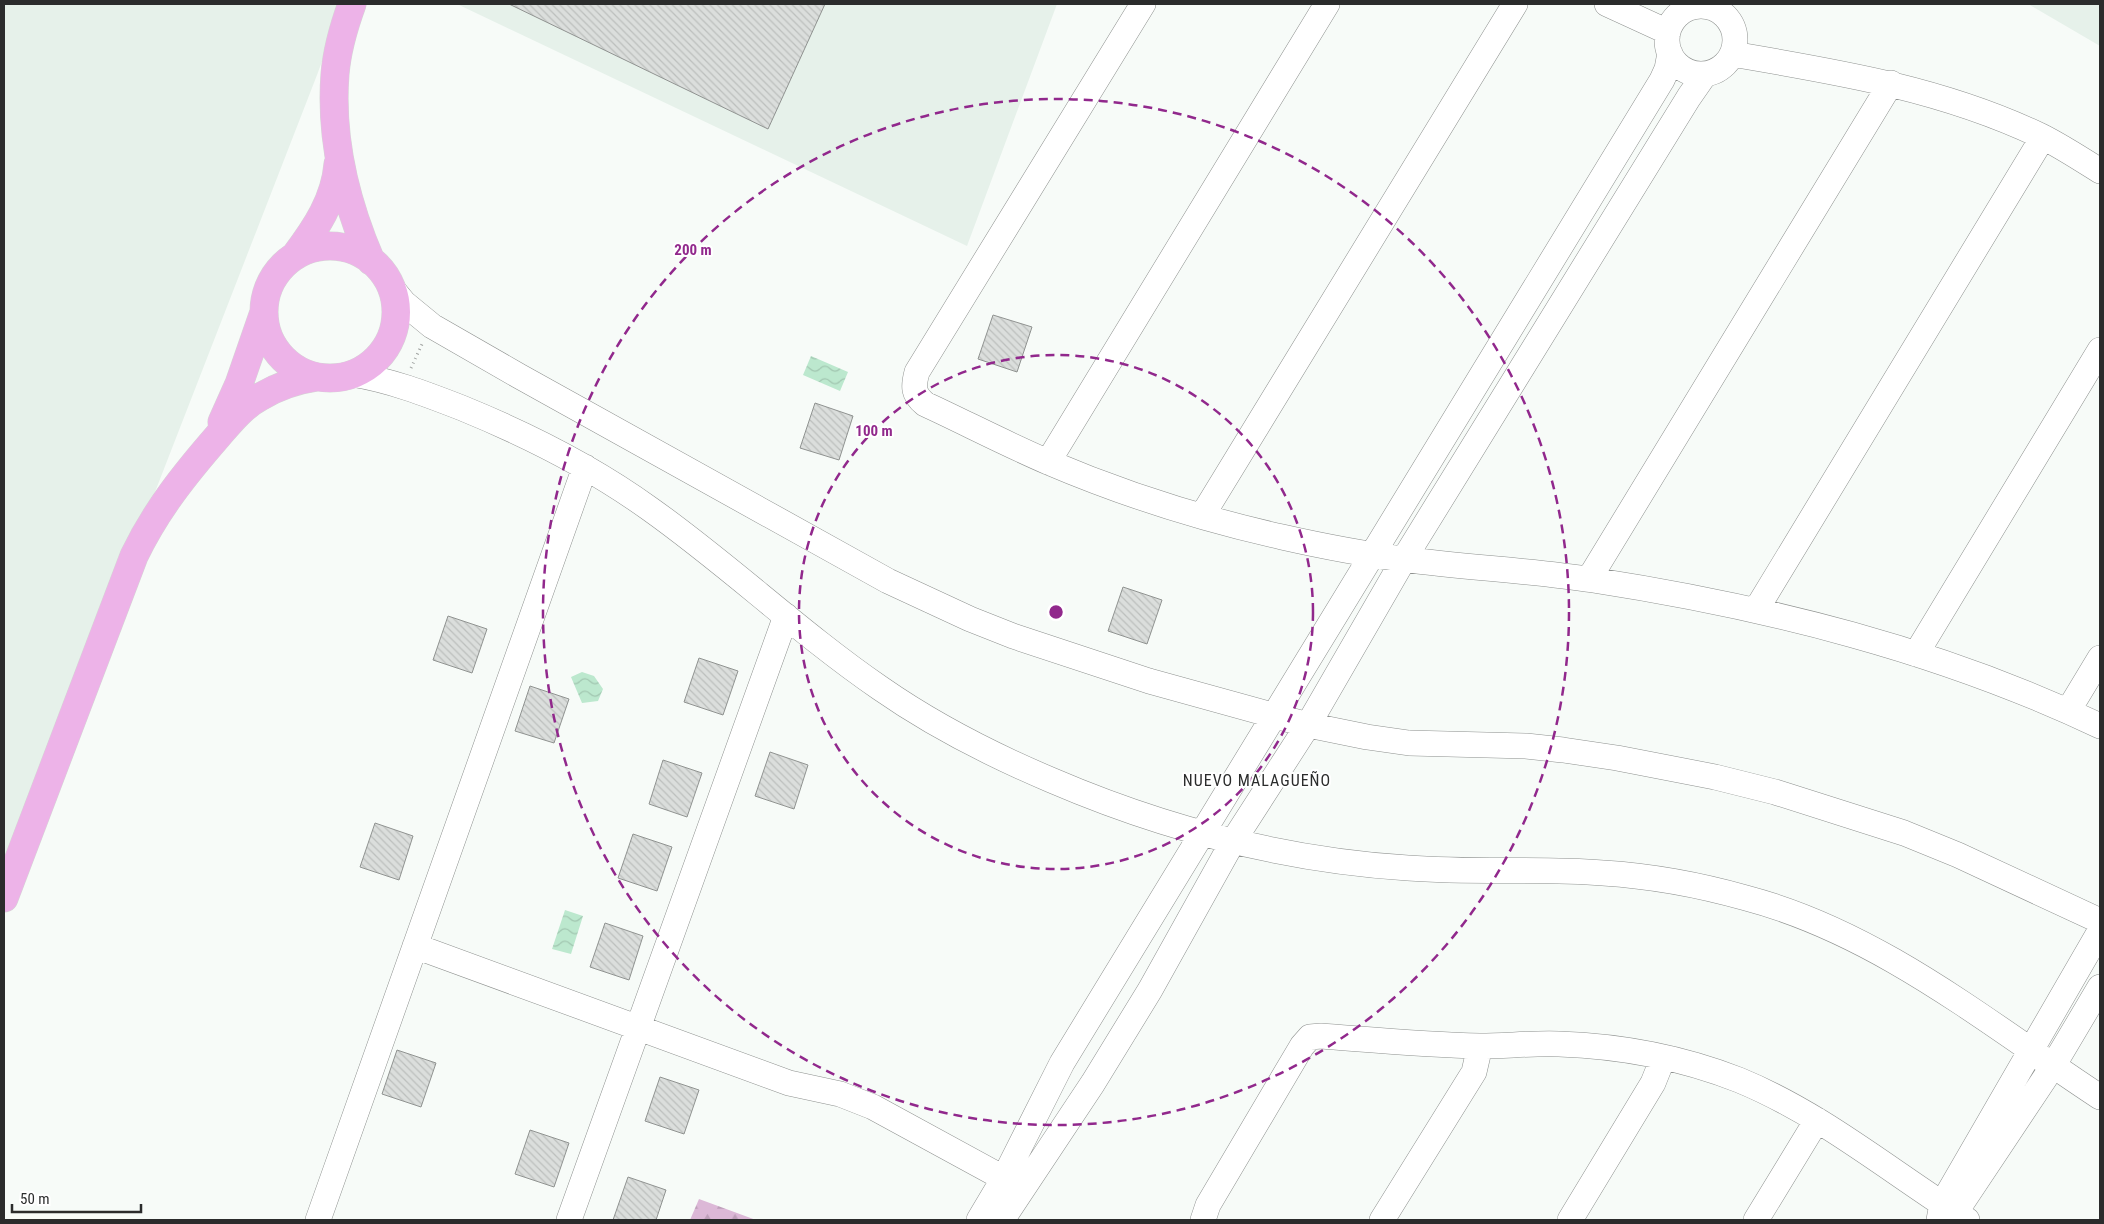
<svg xmlns="http://www.w3.org/2000/svg" width="2104" height="1224" font-family="'Roboto Condensed',sans-serif">
<style>
.built{fill:#e6f1ea}
.forest{fill:url(#forest-firs)}
.water{fill:url(#water-waves)}
.building{fill:url(#building-back-hatch);stroke:#909391}
.lines{fill:none;stroke-linecap:round;stroke-linejoin:round}
.minor-casing{stroke:#8e918f;stroke-width:26}
.major-casing{stroke:#d5d5d5;stroke-width:29}
.path{stroke:#9fa2a0;stroke-width:3;stroke-dasharray:1 4;stroke-linecap:butt}
.minor{stroke:#fff;stroke-width:25}
.major{stroke:#edb3e8;stroke-width:28}
.ring{fill:none;stroke:#91288c;stroke-width:2.5;stroke-dasharray:9 6}
.labels{text-anchor:middle;stroke-width:4;stroke-linejoin:round;paint-order:stroke}
.neighbourhood-label{font-size:16px;letter-spacing:1px;fill:#2b2c2c;stroke:#fff}
.centre{fill:#91288c;stroke:#fff;stroke-width:2.5}
.ring-label{font-size:15px;text-anchor:middle;font-weight:bold;fill:#91288c;stroke:#fff;stroke-width:4;stroke-linejoin:round;paint-order:stroke}
</style>
<defs>
<pattern id="forest-firs" width="22" height="20" patternUnits="userSpaceOnUse" patternTransform="scale(1.25)"><rect width="22" height="20" fill="#dcb8d7"/><path d="M5 1l3.5 6h-7zM16 11l3.5 6h-7z" fill="#bd9eb9"/></pattern>
<pattern id="water-waves" width="16" height="10" patternUnits="userSpaceOnUse" patternTransform="scale(1.25)"><rect width="16" height="10" fill="#bce8ce"/><path d="M0 5q4-4 8 0t8 0" fill="none" stroke="#a2c7b1"/></pattern>
<pattern id="building-back-hatch" width="6" height="6" patternUnits="userSpaceOnUse" patternTransform="scale(1.25)"><rect width="6" height="6" fill="#dbdedc"/><path d="M-1 5l2 2M0 0l6 6M5-1l2 2" fill="none" stroke="#bcbfbd"/></pattern>
</defs>
<rect width="100%" height="100%" fill="#f7fbf8"/>
<path class="built" d="M4,4H343L317,75L7,873L4,872Z
M457,4H1057L967,246Z
M2028,4H2100V46Z"/>
<path class="forest" d="M699,1199L756,1220H690Z"/>
<path class="water" d="M811,356L848,372L840,391L803,375Z
M582,672L594,676L603,689L598,701L582,703L571,677Z
M565,910L583,916L571,954L552,949Z"/>
<path class="building" d="M509,4H825L768,129Z
M993,315L1032,327L1017,372L978,359Z
M815,403L853,416L839,460L800,448Z
M1123,587L1162,600L1147,644L1108,631Z
M448,616L487,629L472,673L433,660Z
M699,658L738,671L723,715L684,702Z
M530,686L569,699L554,743L515,731Z
M770,752L808,765L794,809L755,796Z
M663,760L702,773L687,817L649,804Z
M375,823L413,836L399,880L360,867Z
M633,834L672,847L657,891L618,878Z
M605,923L643,936L629,980L590,967Z
M397,1050L436,1063L421,1107L382,1094Z
M660,1077L699,1090L684,1134L645,1121Z
M530,1130L569,1143L554,1187L515,1174Z
M628,1177L666,1190L656,1220H613Z"/>
<g class="lines">
<g class="minor-casing">
<path id="minor" d="M1143,4L917,372C913,387 913,394 925,404C966,423 1006,444 1048,462C1123,494 1202,519 1282,537C1322,546 1363,554 1403,559C1466,568 1530,570 1593,580C1767,607 1940,650 2100,726
M1607,4L1668,32
M1667 40a34 34 0 1 1 68 0a34 34 0 1 1-68 0Z
M1732,54C1838,72 1943,89 2041,136C2061,146 2081,159 2100,171
M390,286L404,303L432,326L519,376L888,581L970,619L1013,636L1149,681L1308,725L1367,737L1409,743L1526,746L1563,750L1617,758L1715,777L1775,792L1904,833L1958,855L2100,921
M351,374C390,380 426,394 462,408C528,435 592,467 650,509C729,565 800,633 880,688C933,725 992,755 1051,780C1165,829 1285,860 1408,868C1473,873 1538,868 1603,873C1651,876 1700,885 1746,898C1879,933 1987,1023 2100,1097
M1048,462L1327,4
M1202,516L1515,4
M1589,579L1891,83
M1756,610L2043,137
M1916,654L2100,350
M2068,711L2100,658
M415,946L789,1083L840,1094L873,1107L1018,1186
M1957,1210L2053,1066L2100,987
M318,1220L585,467
M569,1220L786,616
M979,1220L1004,1178L1062,1063L1662,80L1667,69L1670,53
M1002,1220L1093,1083L1150,990L1232,843L1308,725L1404,559L1689,97L1705,74
M1203,1220L1208,1205L1302,1046L1310,1037L1321,1036C1374,1040 1427,1045 1480,1046C1506,1046 1532,1043 1559,1044C1619,1046 1683,1058 1739,1080C1822,1114 1892,1173 1967,1220
M1382,1220L1474,1072L1480,1046
M1570,1220L1653,1083L1663,1058
M1756,1220L1817,1120
M1939,1220L1942,1204L2100,931"/>
</g>
<g class="major-casing">
<path id="major" d="M352,4C344,26 337,50 335,74C330,138 346,203 371,261
M264 312a66 66 0 1 1 132 0a66 66 0 1 1-132 0Z
M295,256C316,228 335,200 338,164
M222,422L239,384L264,312
M4,898L134,556C156,510 185,474 218,436C230,422 243,406 260,397C278,386 297,380 317,377"/>
</g>
<path class="path" d="M411,368L423,342"/>
<use href="#minor" class="minor"/>
<use href="#major" class="major"/>
</g>
<g class="ring">
<circle cx="1056" cy="612" r="257"/>
<circle cx="1056" cy="612" r="513"/>
</g>
<g class="labels">
<g class="neighbourhood-label">
<text x="1257" y="786">NUEVO MALAGUEÑO</text>
</g>
</g>
<circle cx="1056" cy="612" r="8" class="centre"/>
<g class="ring-label">
<text x="693" y="255">200 m</text>
<text x="874" y="436">100 m</text>
</g>
<rect width="2104" height="1224" fill="none" stroke="#2b2c2c" stroke-width="10"/>
<path d="M12 1204v8h129v-8" fill="none" stroke="#2b2c2c" stroke-width="2.5"/>
<text x="20" y="1204" font-size="15" fill="#2b2c2c" stroke="#ffffff" stroke-width="4" paint-order="stroke">50 m</text>
</svg>
